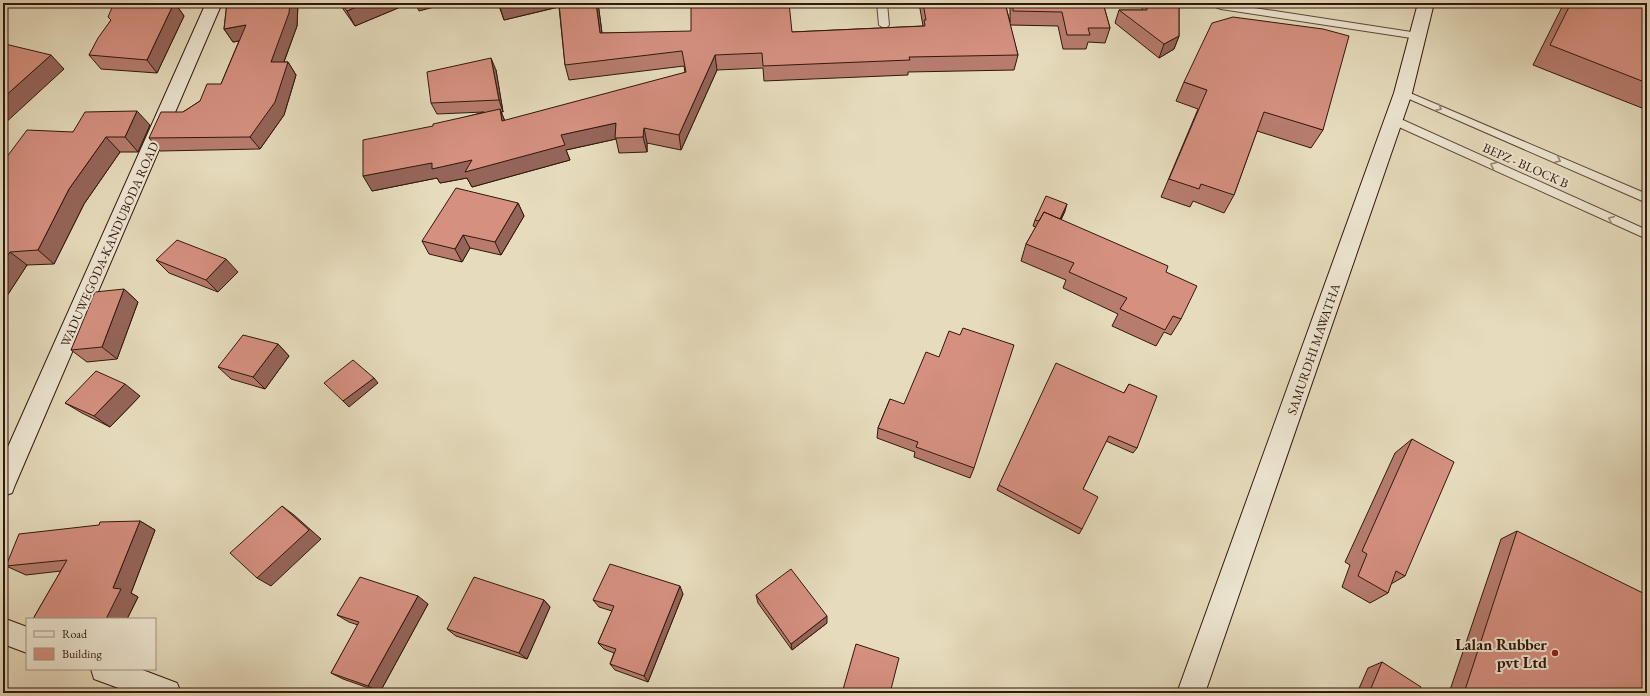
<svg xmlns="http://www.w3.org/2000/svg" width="1650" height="696" font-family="'EB Garamond',serif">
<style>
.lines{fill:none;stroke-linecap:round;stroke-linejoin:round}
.lane-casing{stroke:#5e4838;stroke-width:2}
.secondary-casing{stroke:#31170c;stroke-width:2}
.lane{fill:#efe8d4;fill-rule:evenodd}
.secondary{fill:#efe8d4;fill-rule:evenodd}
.wall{fill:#b77c6e;stroke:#31170c}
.shaded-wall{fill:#95655a;stroke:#31170c}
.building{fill:#d59080;stroke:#31170c}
.oneway{stroke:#9a8a7a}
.poi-dot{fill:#8f2418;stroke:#efe8d4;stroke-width:1.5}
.labels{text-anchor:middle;stroke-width:4;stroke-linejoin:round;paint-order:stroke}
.street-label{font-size:13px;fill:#31170c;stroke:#efe8d4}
.near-poi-label{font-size:16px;font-weight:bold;fill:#31170c;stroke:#efe8d4;text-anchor:end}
</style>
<rect width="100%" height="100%" fill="#e6dcbd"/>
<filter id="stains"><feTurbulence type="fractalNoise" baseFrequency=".005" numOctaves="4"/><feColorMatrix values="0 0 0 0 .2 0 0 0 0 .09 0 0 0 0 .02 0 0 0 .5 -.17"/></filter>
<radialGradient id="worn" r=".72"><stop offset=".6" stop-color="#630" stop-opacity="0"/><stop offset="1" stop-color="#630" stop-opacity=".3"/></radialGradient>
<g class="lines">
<g class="lane-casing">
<path id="lane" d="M877,3H887L889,25L887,27L884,28L879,25Z
M1208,3H1222L1418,33L1423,36L1418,39L1221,9L1210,5Z
M1403,90L1647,194V203L1400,95L1398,93L1400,91Z
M1394,116L1647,230V239L1390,123L1389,120L1390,117Z"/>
</g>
<g class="secondary-casing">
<path id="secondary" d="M206,3H222L15,485L12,493L3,496V458Z
M1418,3H1434L1412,93L1205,693H1177L1394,93Z
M3,618L27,627V653L3,644Z
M91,669H140L177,683L181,693H132L94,679Z"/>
</g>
<use href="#lane" class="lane"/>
<use href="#secondary" class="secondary"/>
</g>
<path class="wall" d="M175,3L184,16L157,73L101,69L89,55L111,20L108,17Z
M227,3H298L297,26L284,62H288L296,75L284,115L260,149L160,151L149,138L183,112L200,101L221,84L239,41L233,42L224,29Z
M339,3H410L355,26Z
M498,3H598L602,33L792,32L923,26L919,3H1005L1010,22V3H1103L1110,28L1105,43L1088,42L1086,49H1063L1058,26L1010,25L1018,55L1014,70L908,72V75L764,81L763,68L717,70L681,150L647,143V152L619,153L616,139L566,150L570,160L472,187L467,178L440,183L437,178L372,191L433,126L484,112L437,114L431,103L496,70L503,112H501L505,121L685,73L684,66L569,80L565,65L559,7L504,20Z
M1143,3H1179V36L1174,49L1159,58L1115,23L1119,10H1142Z
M1564,3H1647V110L1533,65Z
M1184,82L1323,130L1311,148L1257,131L1234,195L1224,213L1193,201L1190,207L1161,197L1198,109L1176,101Z
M150,125L138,152H120L84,204L54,264L27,265L3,302V162L73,132Z
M518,203L524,216L501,255L470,248L462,262L429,254L422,241Z
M1065,211L1061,220L1166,272L1181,319L1171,335L1164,332L1156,346L1112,326L1118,314L1063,288L1066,280L1021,261L1026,244L1036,227L1033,226L1035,220Z
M156,260L238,272L218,292L169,273Z
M124,289L138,302L117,359L87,362L71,350Z
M278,344L289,356L265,389L231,379L218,367Z
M1129,384L1137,448L1133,453L1106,441L1083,489L1082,529L1079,534L997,490L999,485L1124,393Z
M140,396L110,427L82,413L65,403Z
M890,399L974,468L970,478L914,457L915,452L877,438L878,428Z
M1412,439L1405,576L1391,584L1388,593L1370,603L1342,587L1350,565L1345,562L1395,453Z
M140,521L155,530L131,593L138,597L127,619H33L61,571L26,575L6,566Z
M1517,531L1647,693H1449L1501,539Z
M683,594L648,682L615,670L610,664L614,653L604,649L598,643L612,611L599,607L593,600Z
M756,595L827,623L792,650L758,603Z
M544,600L550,607L527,659L456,636L447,629Z
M428,604L380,692L343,679L331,673L358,625L349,622L337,615Z
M1382,662L1419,693H1357L1368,668Z"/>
<path class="shaded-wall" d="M174,3H175L184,16L157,73L147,60Z
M290,3H298L297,26L279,75L271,62Z
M365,3H410L355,26L347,11Z
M415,3H441L442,5L419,11Z
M505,3H561L562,6L504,20L499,4Z
M596,3H598L604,48L600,33Z
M246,25L255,38L233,42L224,29Z
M1179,36L1174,49L1159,58L1164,44Z
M51,55L64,69L3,125V98Z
M715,55L717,70L681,150L679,135Z
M491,58L496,70L503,112L499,100Z
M288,62L296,75L284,115L260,149L250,137Z
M500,109L506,124L502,121Z
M137,111L150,125L138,152L125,137Z
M616,123V139L566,150L570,160L472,187L467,178L440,183L437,178L372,191L363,176Z
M644,128L647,143V152L643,137Z
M106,137L120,152L84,204L54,264L38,250L69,189Z
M518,203L524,216L501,255L495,242Z
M1067,204L1065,211L1054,234L1056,228Z
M463,235L470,248L462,262L455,249Z
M10,252L27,265L3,302V262Z
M226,259L238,272L218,292L206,280Z
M124,289L138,302L117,359L102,347Z
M278,344L289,356L265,389L253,377Z
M374,378L378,383L349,407L343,401Z
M125,384L140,396L110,427L94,416Z
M3,403L8,406L3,416Z
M282,506L294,515L321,539L271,586L257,578Z
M140,521L155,530L131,593L138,597L127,619H106L113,588Z
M680,586L683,594L648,682L644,676Z
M418,596L428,604L380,692L368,686Z
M544,600L550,607L527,659L519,653Z
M827,616V623L792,650L791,644Z
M3,689L11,691L10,693H3Z"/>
<path class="building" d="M114,3H147V4L174,3L147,60L89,55L98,38L111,20L108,17Z
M227,3H290L289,13L271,62H288L275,102L250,137L149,138L161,112H183L200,101L207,84H221L246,25L224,29Z
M341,3H365L347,11Z
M498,3H505L499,4Z
M559,3H596L600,33L691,31V3H789L792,32L925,26L924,20H926L923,3H1005L1018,55L909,57L910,60L763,66L762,53L715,55L679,135L644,128L643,137L615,138L616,123L561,135L565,145L465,172L472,160L432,169V163L363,176V140L433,126V124L500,109L502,121L686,72L682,51L565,65Z
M1013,3H1103L1110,28H1088L1090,35H1067L1062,12L1013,11Z
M1147,3H1179V36L1164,44L1119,10H1147Z
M1571,3H1647V83L1550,45Z
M1233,17L1323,29L1349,36L1323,130L1264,112L1234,195L1201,184L1199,189L1169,179L1207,90L1184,82L1212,23Z
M5,44L51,55L3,98V46Z
M491,58L499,100L431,103L427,72Z
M137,111L125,137H106L69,189L38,250L10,252L3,262V162L27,130L73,132L85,112Z
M456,188L518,203L495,242L463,235L455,249L422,241Z
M1046,196L1067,204L1060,219L1044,212L1039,221L1035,220Z
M1044,212L1168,266L1166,272L1197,286L1181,319L1173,316L1165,330L1120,309L1127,298L1069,272L1074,263L1026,244Z
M177,240L226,259L206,280L156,260Z
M124,289L102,347L71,350L95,292Z
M963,328L1014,345L974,468L916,447L918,442L878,428L890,399L904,404L926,352L939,357L949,331L960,335Z
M243,335L278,344L253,377L218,367Z
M353,360L374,378L343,401L324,383Z
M1056,363L1124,393L1129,384L1157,396L1137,448L1109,436L1083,489L1098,497L1082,529L999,485Z
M96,371L125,384L94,416L65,403Z
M1412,439L1454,462L1405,576L1396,571L1388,593L1358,576L1367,554L1362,551Z
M282,506L309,530L257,578L230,553Z
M140,521L113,588L121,589L106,619H33L67,560L6,566L19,534L99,525L100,522Z
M1517,531L1647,595V693H1464Z
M610,564L680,586L644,676L610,664L616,649L598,643L614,606L593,600Z
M791,569L827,616L791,644L756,595Z
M360,577L418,596L368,686L331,673L359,622L337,615Z
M474,577L544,600L519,653L447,629Z
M856,644L899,658L890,693H842Z
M1382,662L1421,687L1419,693H1369Z"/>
<defs><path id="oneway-chevron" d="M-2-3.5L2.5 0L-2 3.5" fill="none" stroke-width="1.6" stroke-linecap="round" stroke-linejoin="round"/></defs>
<g class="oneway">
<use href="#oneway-chevron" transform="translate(1439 108) rotate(24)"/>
<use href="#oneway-chevron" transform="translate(1558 160) rotate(24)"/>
<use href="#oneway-chevron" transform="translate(1493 165) rotate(-156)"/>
<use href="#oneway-chevron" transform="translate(1611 219) rotate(-156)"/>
</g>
<circle class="poi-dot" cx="1555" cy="653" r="4"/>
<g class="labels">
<g class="street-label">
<text transform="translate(1526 165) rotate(24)" y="5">BEPZ - BLOCK B</text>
<text transform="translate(109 244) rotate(-66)" y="5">WADUWEGODA-KANDUBODA ROAD</text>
<text transform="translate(1313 349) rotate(-71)" y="5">SAMURDHI MAWATHA</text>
</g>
<g class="near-poi-label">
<text x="1547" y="650">Lalan Rubber<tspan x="1547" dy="18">pvt Ltd</tspan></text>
</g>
</g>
<rect width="1650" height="696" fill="none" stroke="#e6dcbd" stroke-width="16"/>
<rect x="4" y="4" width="1642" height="688" fill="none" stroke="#31170c" stroke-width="2"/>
<rect x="8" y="8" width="1634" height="680" fill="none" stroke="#31170c"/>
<rect x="26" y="618" width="130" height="52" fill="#efe8d4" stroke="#a39484"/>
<rect x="34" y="631" width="20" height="6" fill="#efe8d4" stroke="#a39484"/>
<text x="62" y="638" font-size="12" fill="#31170c">Road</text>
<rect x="34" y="648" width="20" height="12" fill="#d59080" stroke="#a39484"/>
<text x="62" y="658" font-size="12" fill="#31170c">Building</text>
<rect width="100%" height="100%" filter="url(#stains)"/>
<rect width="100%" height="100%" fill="url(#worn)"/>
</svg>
